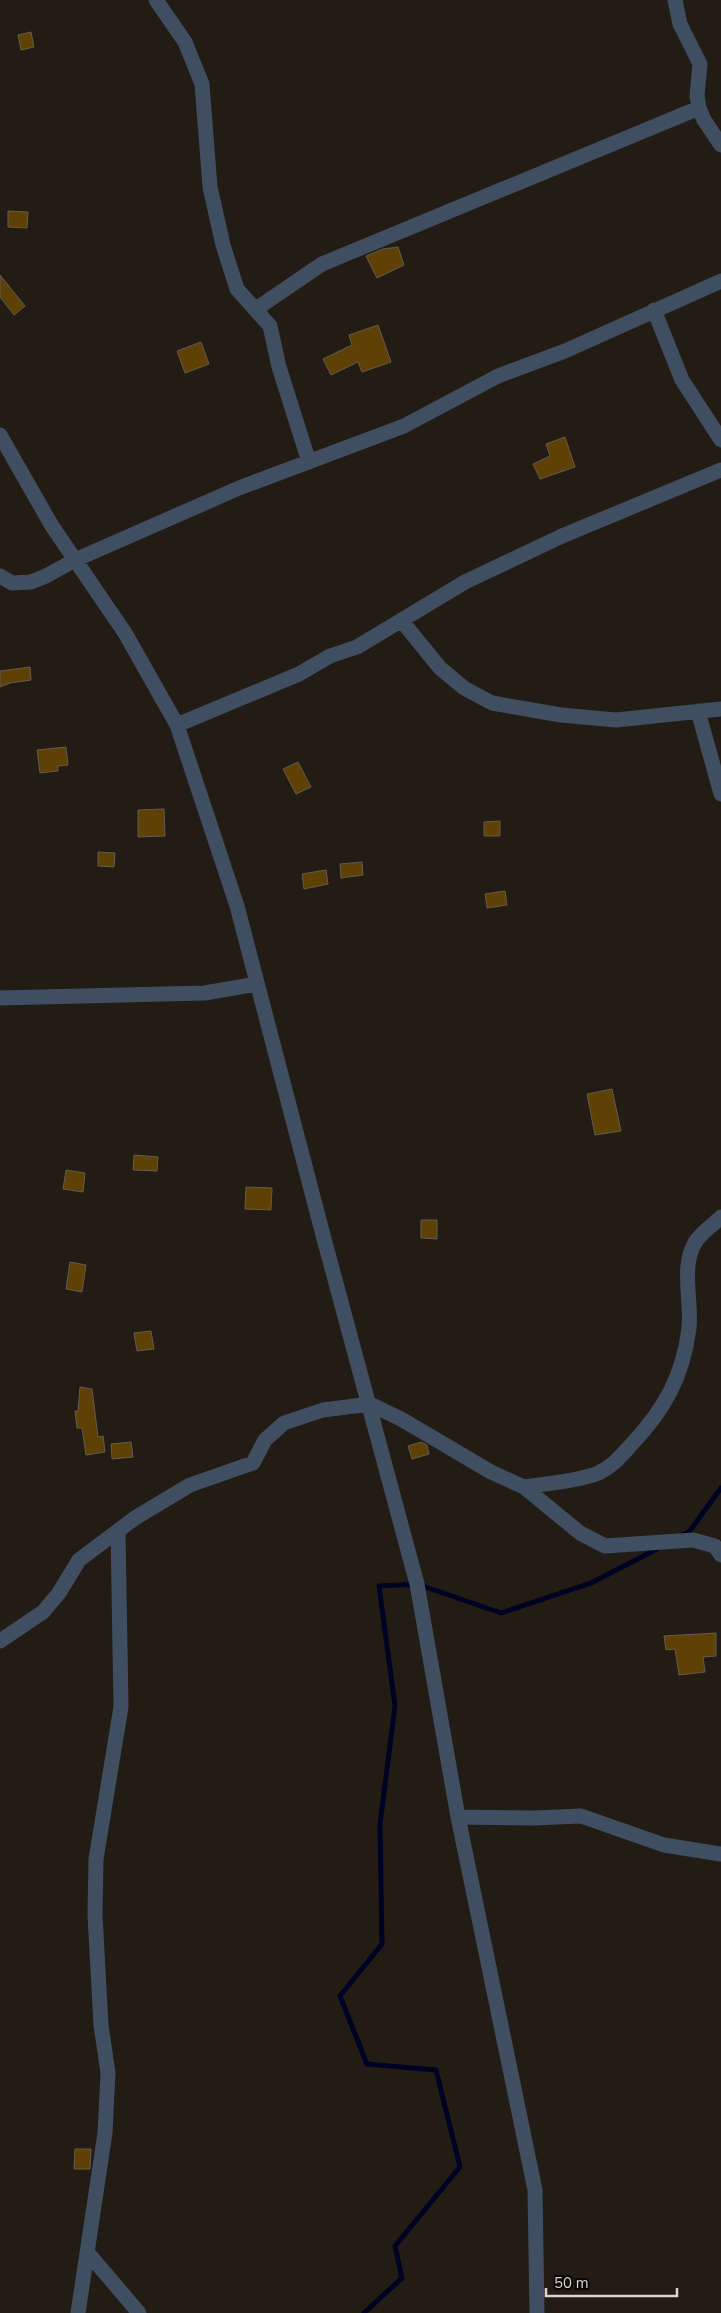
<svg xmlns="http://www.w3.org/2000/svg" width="721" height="2313" font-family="'Nunito Sans',sans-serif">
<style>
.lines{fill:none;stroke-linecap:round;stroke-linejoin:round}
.stream{stroke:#000224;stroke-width:5}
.building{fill:#5f4106;stroke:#625b52}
.minor{stroke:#3f4e60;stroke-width:15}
</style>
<rect width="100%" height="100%" fill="#221c14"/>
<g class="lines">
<path class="stream" d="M682,1535L689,1532L721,1488
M364,2313L402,2278L395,2246L460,2167L436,2070L367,2064L340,1996L382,1944L380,1824L395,1706L379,1586L417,1584L501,1613L591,1583L659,1548"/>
</g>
<path class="building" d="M31,32L34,47L21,50L18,35Z
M8,211L28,212L27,228L8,227Z
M398,247L404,265L377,278L366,256L383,249Z
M0,275L25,306L14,315L0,297Z
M378,325L391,362L362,372L358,362L331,375L323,359L352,345L349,335Z
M201,342L209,364L185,373L177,351Z
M565,437L575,467L540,479L533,464L550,456L546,444Z
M30,667L31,680L10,683L0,687V671Z
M66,747L68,765L58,766V771L40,773L37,750Z
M298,762L311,787L296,794L283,769Z
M164,809L165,836L138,837V810Z
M500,821V836H484V822Z
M98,852L115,853L114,867L98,866Z
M362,862L363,875L341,878L340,864Z
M326,870L328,884L304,889L302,874Z
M505,891L507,905L487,908L485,894Z
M612,1089L621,1131L595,1135L587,1094Z
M134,1155L158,1157L157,1171L133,1170Z
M66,1170L85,1173L83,1192L63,1189Z
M246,1187L272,1188L271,1210L245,1209Z
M421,1220H437V1239L421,1238Z
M70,1262L86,1265L82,1292L66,1289Z
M151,1331L154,1349L137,1351L134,1333Z
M80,1387L92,1389L98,1437L103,1436L105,1452L86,1455L82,1428H77L75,1411H78Z
M131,1442L133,1457L112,1459L111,1444Z
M421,1442L427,1445L429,1454L412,1459L408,1446Z
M716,1633V1656L703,1657L705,1672L679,1675L675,1649L666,1650L664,1636Z
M75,2149H91L90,2169H74Z"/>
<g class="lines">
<path class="minor" d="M156,0L185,42L202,84L210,187L223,245L237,289L270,326L279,367L309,462
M675,0L680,24L700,64L697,96L699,108L704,120L721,145
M256,309L322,264L699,108
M654,310L682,380L721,440
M0,435L52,526L125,633L177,725L237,906L323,1235L417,1584L458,1817L535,2190L537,2313
M0,576L12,583L31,582L46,576L75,560L239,488L404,426L498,376L565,351L721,281
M401,620L440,668L464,688L492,703L561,715L616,720L721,709
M698,711L721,794
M177,725L299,674L330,656L357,647L465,582L562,536L721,470
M0,998L205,993L257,984
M524,1487C548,1483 574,1482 596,1474C611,1468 620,1457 631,1445C664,1410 683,1377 689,1328C692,1301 680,1265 696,1241C702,1232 713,1225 721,1217
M0,1641L43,1612L59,1593L79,1560L135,1518L190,1485L253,1463L265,1440L284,1423L323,1410L370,1404L401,1419L491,1472L524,1487L580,1533L605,1546L693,1540L715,1546L721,1555
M458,1817L534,1818L581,1816L664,1845L721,1854
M88,2253L139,2313
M78,2313L105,2133L108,2073L101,2025L95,1915L96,1859L121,1707L118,1531"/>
</g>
<path d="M546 2288v8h131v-8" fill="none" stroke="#d9d5cf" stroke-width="2.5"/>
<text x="554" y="2288" font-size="15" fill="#d9d5cf" stroke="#090705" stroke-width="4" paint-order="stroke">50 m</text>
</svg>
